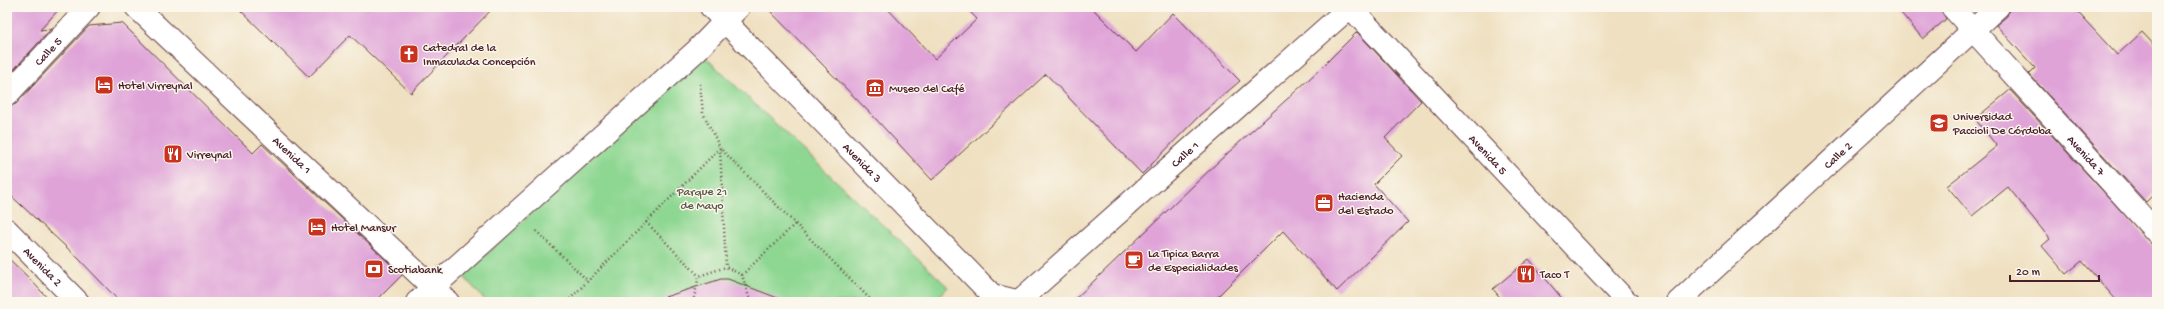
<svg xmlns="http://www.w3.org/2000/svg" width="2164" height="309" font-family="'Gochi Hand',sans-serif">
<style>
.green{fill:#8ed792;stroke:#6c7b5e}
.building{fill:#dfa3d8}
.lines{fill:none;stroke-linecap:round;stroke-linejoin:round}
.street-casing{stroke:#633c42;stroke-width:24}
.secondary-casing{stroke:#633c42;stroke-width:24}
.path{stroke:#633c42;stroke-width:2.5;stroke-dasharray:1 3;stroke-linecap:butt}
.street{stroke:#fff;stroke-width:22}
.secondary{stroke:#fff;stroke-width:22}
.labels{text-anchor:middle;stroke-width:3;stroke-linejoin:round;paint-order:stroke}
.poi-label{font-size:12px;fill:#4a1f2b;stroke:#fbf7ec;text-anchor:start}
.street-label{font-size:12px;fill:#4a1f2b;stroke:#fbf7ec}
.park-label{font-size:12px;fill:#5e564a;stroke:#fbf7ec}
</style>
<rect width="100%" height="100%" fill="#fbf7ec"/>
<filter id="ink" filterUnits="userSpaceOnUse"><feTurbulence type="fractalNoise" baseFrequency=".025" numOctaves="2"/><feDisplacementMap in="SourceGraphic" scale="8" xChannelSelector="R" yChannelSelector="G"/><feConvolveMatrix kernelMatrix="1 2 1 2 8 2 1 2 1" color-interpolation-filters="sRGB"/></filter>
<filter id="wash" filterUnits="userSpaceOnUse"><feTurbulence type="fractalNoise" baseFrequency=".012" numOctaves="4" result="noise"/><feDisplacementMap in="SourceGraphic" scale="16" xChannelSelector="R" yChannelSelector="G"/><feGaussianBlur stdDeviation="0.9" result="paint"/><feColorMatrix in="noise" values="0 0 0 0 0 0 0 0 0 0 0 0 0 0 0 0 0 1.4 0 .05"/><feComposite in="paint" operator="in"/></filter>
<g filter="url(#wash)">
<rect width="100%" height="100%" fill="#efe0c1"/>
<path class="green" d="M703,55L948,287L934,302H487L463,276Z"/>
<g id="blocks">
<path class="building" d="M7,7H61L40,30L51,29L7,77Z
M237,7H494L411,93L350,35L309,77Z
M766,7H886L935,59L977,19L965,7H1091L1136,52L1173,13L1240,81L1200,115L1142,174L1046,74L932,180L874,117Z
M1896,7H1940L1946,19L1923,39Z
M2010,7H2073L2117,55L2142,32L2157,48V191L2146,202L2029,74L2035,68L1996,25L2007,16Z
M122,23L253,153L262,144L402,275L375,302H120L78,258L7,192V107L16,104L89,26Z
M1357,32L1421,101L1385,138L1402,156L1374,184L1408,222L1337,291L1283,231L1212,302H1072L1218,162L1319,70Z
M2010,90L2157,250V302H2118L2082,261L2066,274L2042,246L2050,239L2008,187L1972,216L1947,186L1997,146L1975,119Z
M7,257L29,278L51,302H7Z
M1529,259L1565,302H1504L1493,289Z
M721,279H728L783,300V302H666L665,297Z"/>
</g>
</g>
<g filter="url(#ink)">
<use href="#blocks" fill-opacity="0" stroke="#633c42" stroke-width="1"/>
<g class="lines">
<g class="street-casing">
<g id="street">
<path id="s1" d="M1350,7L1627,302"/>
<path id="s2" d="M1952,7L2157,233"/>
<path id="s3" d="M7,95L89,7"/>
<path id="s4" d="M7,230L78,302"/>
<path d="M417,302L696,51L739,7"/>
<path id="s5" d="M1018,302L1350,7"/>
<path id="s6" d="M1678,302L1998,7"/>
</g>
</g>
<g class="secondary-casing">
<g id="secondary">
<path id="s7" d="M136,7L448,302"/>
<path id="s8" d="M711,7L992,295L1021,302"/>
</g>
</g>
<path class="path" d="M700,84L703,113L720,148L726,267
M646,222L699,276
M536,231L588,281
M742,275L795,224
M750,300L792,302
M567,302L720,148L873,302
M693,302L699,276L726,267L742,275L750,300L749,302"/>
<use href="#street" class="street"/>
<use href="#secondary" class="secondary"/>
</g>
</g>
<defs>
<g id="church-square" transform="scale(1)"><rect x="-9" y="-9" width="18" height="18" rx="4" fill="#c8321e" stroke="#fbf7ec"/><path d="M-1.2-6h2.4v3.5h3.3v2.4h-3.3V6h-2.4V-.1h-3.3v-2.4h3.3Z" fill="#fff"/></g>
<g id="hotel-square" transform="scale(1)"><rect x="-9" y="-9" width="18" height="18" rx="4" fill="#c8321e" stroke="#fbf7ec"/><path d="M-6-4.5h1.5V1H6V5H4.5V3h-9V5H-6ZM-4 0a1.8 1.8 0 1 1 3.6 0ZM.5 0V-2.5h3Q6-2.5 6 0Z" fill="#fff"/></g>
<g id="museum-square" transform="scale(1)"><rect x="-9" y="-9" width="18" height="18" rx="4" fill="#c8321e" stroke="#fbf7ec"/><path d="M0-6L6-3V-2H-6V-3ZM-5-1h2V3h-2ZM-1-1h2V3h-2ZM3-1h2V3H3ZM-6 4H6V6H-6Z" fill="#fff"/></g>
<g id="university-square" transform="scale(1)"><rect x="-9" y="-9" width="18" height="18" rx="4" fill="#c8321e" stroke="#fbf7ec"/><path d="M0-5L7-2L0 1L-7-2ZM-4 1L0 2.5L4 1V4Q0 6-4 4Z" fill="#fff"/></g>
<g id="restaurant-square" transform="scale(1)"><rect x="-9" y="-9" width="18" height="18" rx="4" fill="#c8321e" stroke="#fbf7ec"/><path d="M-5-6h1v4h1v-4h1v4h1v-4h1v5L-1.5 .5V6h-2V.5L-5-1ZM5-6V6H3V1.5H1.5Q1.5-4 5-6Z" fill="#fff"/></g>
<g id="office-square" transform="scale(1)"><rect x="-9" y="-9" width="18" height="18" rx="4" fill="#c8321e" stroke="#fbf7ec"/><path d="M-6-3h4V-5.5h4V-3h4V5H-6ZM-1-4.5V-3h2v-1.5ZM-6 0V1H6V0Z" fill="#fff"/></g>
<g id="cafe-square" transform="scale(1)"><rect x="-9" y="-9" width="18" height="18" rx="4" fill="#c8321e" stroke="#fbf7ec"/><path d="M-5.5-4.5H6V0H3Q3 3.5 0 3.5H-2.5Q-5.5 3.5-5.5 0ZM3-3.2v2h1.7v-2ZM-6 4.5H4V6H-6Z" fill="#fff"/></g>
<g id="bank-square" transform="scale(1)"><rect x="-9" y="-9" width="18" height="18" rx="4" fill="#c8321e" stroke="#fbf7ec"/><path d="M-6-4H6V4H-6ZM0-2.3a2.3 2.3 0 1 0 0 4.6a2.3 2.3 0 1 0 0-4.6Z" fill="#fff"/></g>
</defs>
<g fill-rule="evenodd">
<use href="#church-square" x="409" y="54"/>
<use href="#hotel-square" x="104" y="85"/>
<use href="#museum-square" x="875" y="88"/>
<use href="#university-square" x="1939" y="123"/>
<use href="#restaurant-square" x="173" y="154"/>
<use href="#office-square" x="1324" y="203"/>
<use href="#hotel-square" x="317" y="227"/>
<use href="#cafe-square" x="1134" y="260"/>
<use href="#bank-square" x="374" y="269"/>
<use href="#restaurant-square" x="1526" y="274"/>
</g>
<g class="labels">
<g class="poi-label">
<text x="423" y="51">Catedral de la<tspan x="423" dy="14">Inmaculada Concepción</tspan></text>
<text x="118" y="89">Hotel Virreynal</text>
<text x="889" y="92">Museo del Café</text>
<text x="1953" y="120">Universidad<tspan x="1953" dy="14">Paccioli De Córdoba</tspan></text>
<text x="187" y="158">Virreynal</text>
<text x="1338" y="200">Hacienda<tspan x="1338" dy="14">del Estado</tspan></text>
<text x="331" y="231">Hotel Mansur</text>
<text x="1148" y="257">La Tipica Barra<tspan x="1148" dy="14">de Especialidades</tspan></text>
<text x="388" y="273">Scotiabank</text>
<text x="1540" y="278">Taco T</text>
</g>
<g class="street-label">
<text dy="4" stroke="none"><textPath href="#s3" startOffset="60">Calle 5</textPath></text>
<text dy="4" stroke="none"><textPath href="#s7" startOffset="215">Avenida 1</textPath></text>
<text dy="4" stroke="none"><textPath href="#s5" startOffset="223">Calle 1</textPath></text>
<text dy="4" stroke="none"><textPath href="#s1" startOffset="202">Avenida 5</textPath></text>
<text dy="4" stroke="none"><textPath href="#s6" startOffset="217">Calle 2</textPath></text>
<text dy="4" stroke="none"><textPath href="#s2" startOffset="200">Avenida 7</textPath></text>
<text dy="4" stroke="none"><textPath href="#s8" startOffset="217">Avenida 3</textPath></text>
<text dy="4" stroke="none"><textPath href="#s4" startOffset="51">Avenida 2</textPath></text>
</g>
<g class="park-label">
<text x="702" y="195">Parque 21<tspan x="702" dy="14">de Mayo</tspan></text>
</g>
</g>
<rect width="2164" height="309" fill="none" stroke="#fbf7ec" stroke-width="24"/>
<path d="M2010 275v6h89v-6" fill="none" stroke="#4a1f2b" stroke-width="2"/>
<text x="2016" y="275" font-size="12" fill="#4a1f2b" stroke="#fbf7ec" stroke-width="3" paint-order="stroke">20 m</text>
</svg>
